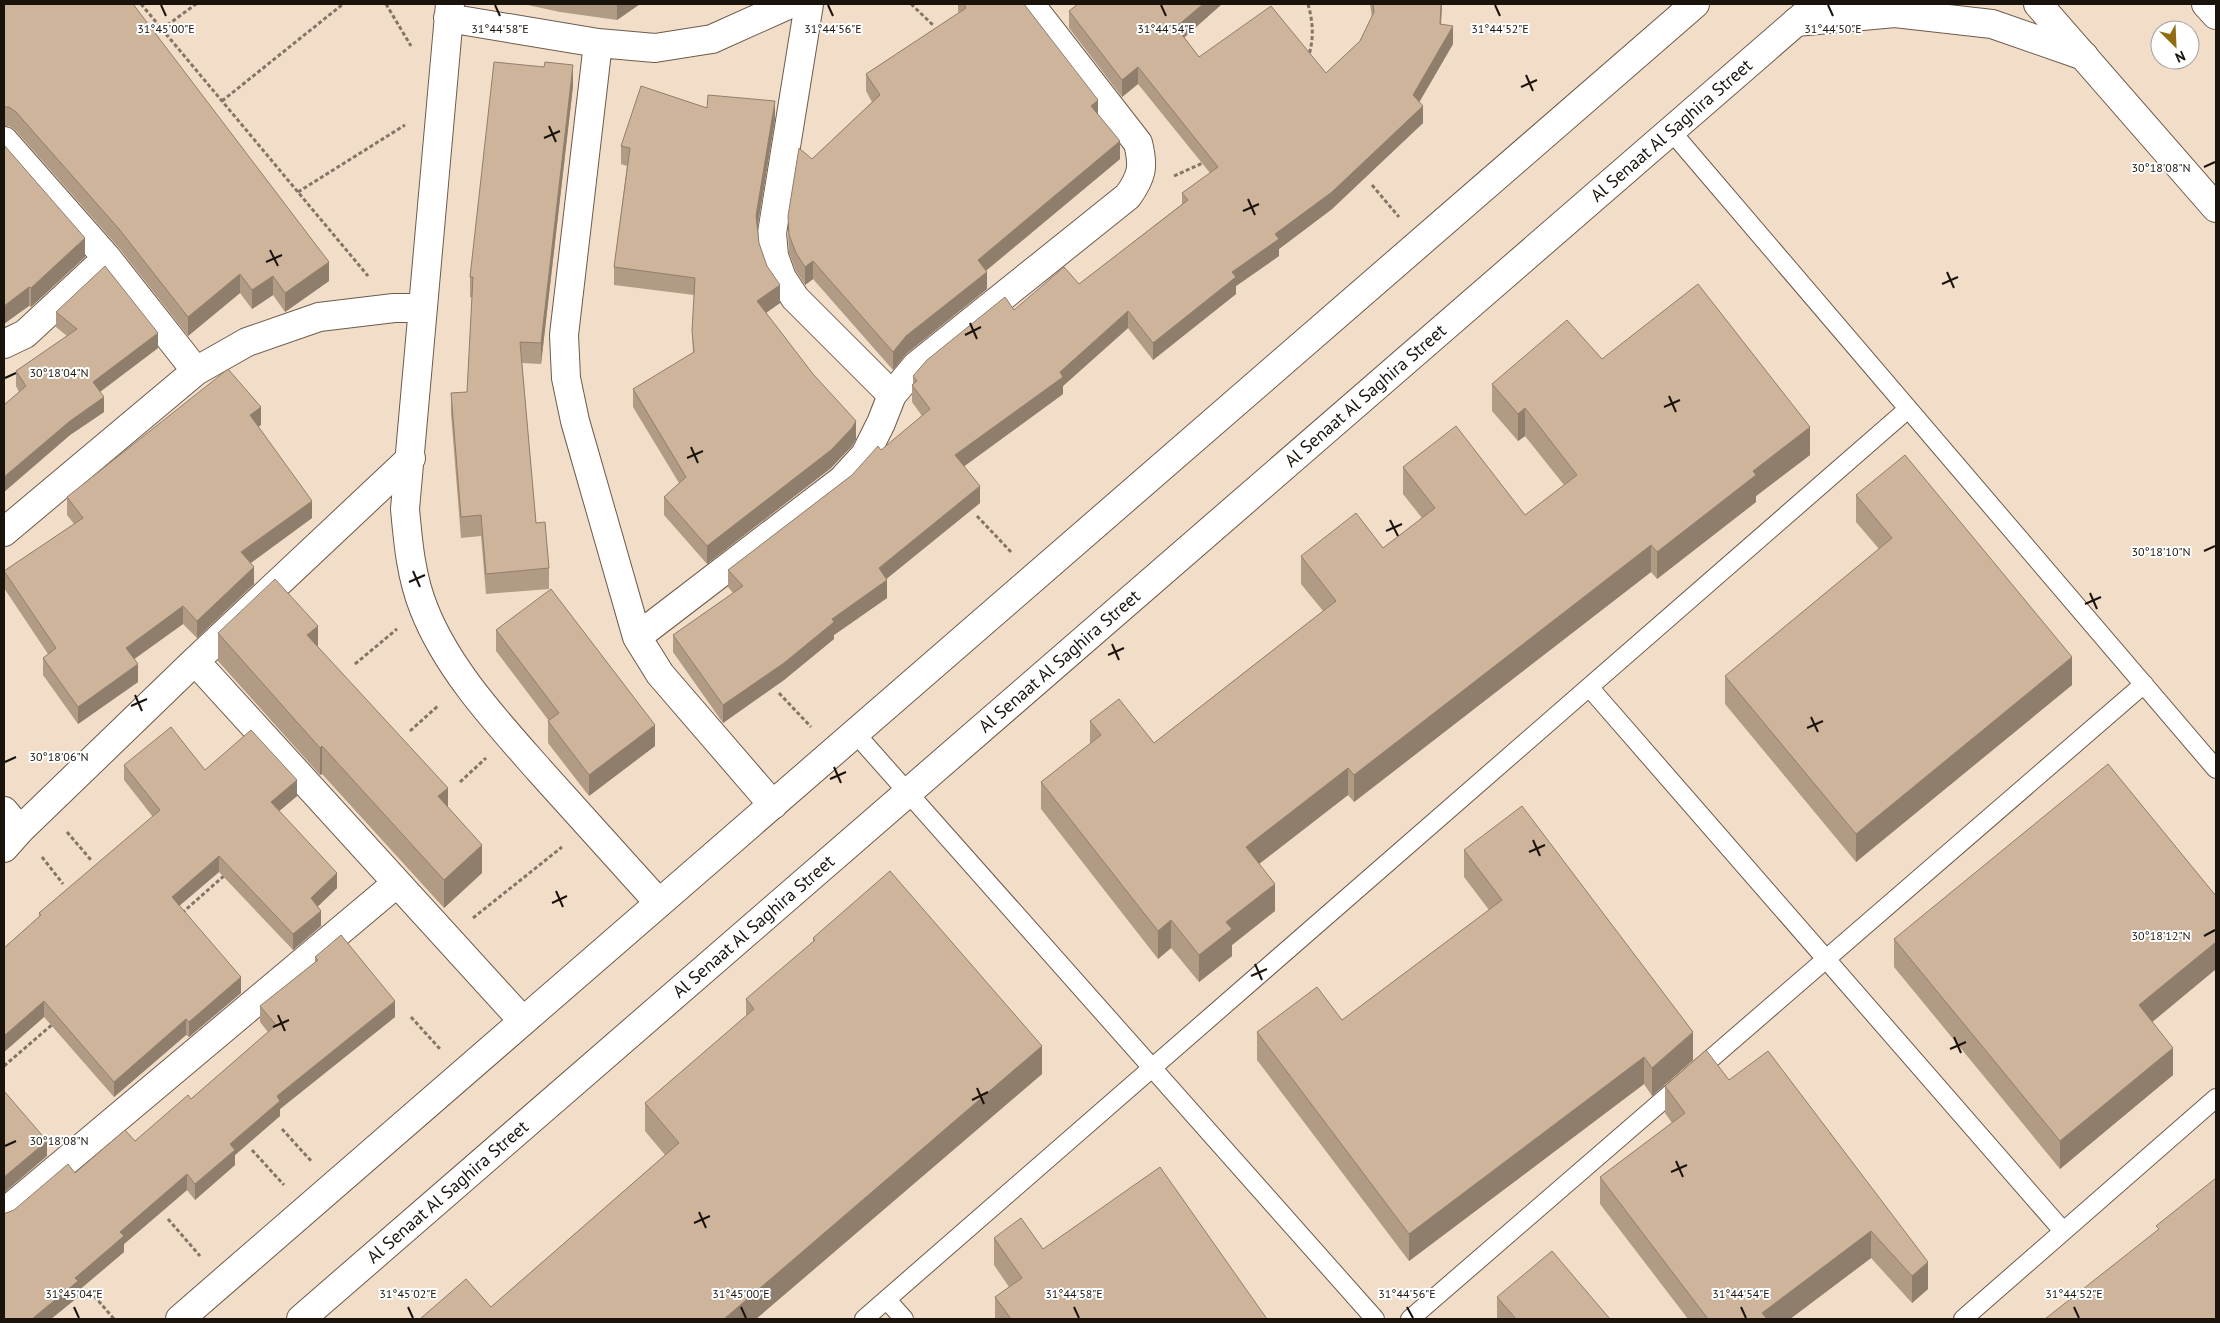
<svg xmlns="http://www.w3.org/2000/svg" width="2220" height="1323" font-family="'PT Sans',sans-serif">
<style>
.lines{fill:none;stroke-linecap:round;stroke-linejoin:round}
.service-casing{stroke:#6d5b4a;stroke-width:20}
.minor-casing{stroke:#6d5b4a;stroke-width:30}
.tertiary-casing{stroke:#6d5b4a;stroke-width:30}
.path{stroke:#837568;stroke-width:3;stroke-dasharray:4 2.5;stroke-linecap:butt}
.service{stroke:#fff;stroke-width:18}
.minor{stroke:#fff;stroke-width:28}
.tertiary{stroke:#fff;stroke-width:28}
.wall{fill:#b19b85}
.shaded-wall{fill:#907e6c}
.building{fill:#ceb49b;stroke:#907e6c}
.ticks{fill:none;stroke:#1a130c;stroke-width:2}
.labels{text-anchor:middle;stroke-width:4;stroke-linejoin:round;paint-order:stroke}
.street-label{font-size:18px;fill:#1a130c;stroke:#fff}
.ticks-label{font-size:12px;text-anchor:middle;fill:#1a130c;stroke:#fff;stroke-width:4;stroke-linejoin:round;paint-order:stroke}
</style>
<rect width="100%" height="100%" fill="#f2ddc9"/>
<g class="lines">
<g class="service-casing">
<path id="service" d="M1671,131L2216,769
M1589,687L2063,1231
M855,733L1375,1319
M887,1300L904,1319
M864,1319L1908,409
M1410,1319L2144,684
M1963,1319L2216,1098"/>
</g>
<g class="minor-casing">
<path id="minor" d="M450,4L405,509C408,542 411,577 424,609C448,670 497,722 540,771C580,815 619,859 659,903
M809,4L772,233L774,256L782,278L795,298L892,395
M448,18L598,43L655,48L712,39L790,4
M598,43L564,335L566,378L575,421L637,637L660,674L773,805
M4,141L107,258L196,371
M4,344L25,334L107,258
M4,532L196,371L247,342L319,317L394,308H423
M637,637L842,480L865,455L881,423L892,395L916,366L1128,196C1142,176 1144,167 1138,143L1030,4
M195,661L523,1021
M4,811L20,830
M4,848L20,830L195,661L411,458
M4,1213L397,883"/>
</g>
<g class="tertiary-casing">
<g id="tertiary">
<path d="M2038,4L2216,208"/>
<path d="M2206,4L2216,15"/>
<path d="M1796,22L1895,13L1992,24L2084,56"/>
<path d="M180,1319L1695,4"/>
<path id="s1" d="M301,1319L1817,4"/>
</g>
</g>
<path class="path" d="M141,4L368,276
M386,4L411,46
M911,4L934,26
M1308,4C1313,22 1314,37 1309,55
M162,29L196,4
M222,101L343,4
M1174,176L1205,162
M1372,185L1399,217
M298,192L405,125
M977,516L1011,552
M355,664L397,629
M779,693L811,727
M410,731L439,705
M460,782L486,758
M67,832L91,860
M42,857L63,884
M182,913L226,874
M473,918L562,847
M411,1017L440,1049
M4,1066L54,1023
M282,1129L312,1162
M252,1150L284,1185
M168,1219L200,1256
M90,1291L114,1319"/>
<use href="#service" class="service"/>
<use href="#minor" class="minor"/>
<use href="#tertiary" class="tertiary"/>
</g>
<path class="wall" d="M4,4L329,281L285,312L273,295L252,309L240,293L188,336L119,248L16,131L9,126H4Z
M523,4H640L617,20L560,12Z
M958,4H1024L1098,115L1120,159L986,271L987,289L906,354L893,370L813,279L805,285L796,271L789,253L788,234V216L812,159L872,102L866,91V74L959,13L958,11Z
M1222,4L1184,37L1199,57L1326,73L1360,41L1372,17L1370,4H1442L1441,24L1453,44L1419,102L1423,123L1332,209L1279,249V256L1236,286V294L1153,360L1128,328L1063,386V394L964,466L980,503L886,579L887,598L834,635V639L784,680L723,723L673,652V635L733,593L728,587V570L852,475L922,416L912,402V385L913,384V376L1014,310L1079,284L1182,204V193L1210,173L1138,84L1122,97L1069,28V11Z
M544,67L573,86L541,364L522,363L536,523L549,568V589L486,594L481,536L461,538L451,414V393L467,392L472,298L470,297V277Z
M707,108L775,119L758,227L759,243L780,303L766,313L856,439L852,446L831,468L707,564L664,515V497L679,483L633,407V389L693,353L692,331L694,295L614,285V267L627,166L621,164V146Z
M4,145L85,257L31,307L29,306Z
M56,312L158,348L100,392L104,412L70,435L4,492V405L19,392L16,386V371L67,336L56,327Z
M1602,359L1810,455L1756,496V502L1657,579L1651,572L1354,802L1348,795L1259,864L1275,911L1232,945V956L1199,982L1171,948L1158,959L1041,809V782L1090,744V721L1154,743L1323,611L1301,584V556L1383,548L1422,518L1403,494V467L1525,515L1564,485L1525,436L1518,441L1492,411V384Z
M261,425L258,426L312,518L251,563L254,584L197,638L183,624L134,659L138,682L78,724L43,675V658L48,654L4,588V571L74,524L67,515V497Z
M1856,495L2072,685L1856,862L1725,704V676L1879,549L1856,522Z
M496,630L655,746L589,796L548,743V721H549L496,651Z
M218,633L318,647L448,807L482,873L444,908L322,774L320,775L218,661Z
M124,765L205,770L297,796L279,811L337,888L318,906L321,926L293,950L219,872L179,906L241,993L189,1037L186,1035L114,1097L44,1017L4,1052V948L39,917V913L153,817L124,780Z
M1464,850L1693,1060L1652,1096L1644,1084L1409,1261L1257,1060V1032L1342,1020L1489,910L1464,877Z
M2216,896V969L2152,1022L2173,1075L2060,1169L1894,967V939Z
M813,938L1042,1074L756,1319H420L491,1307L665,1155L645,1131V1103L746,1016V999L813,942Z
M315,957L395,1017L280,1109V1116L235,1155V1165L195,1200L187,1190L124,1244V1252L78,1291V1297L51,1319H4L6,1213L14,1210L75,1173L135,1141L191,1099L268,1032L260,1022V1006L315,962Z
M1729,1080L1928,1289L1912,1303L1871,1258L1790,1319H1688L1600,1204V1177L1672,1123L1665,1113V1086Z
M994,1238L1043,1249L1267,1319H995V1297L1009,1287L994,1265Z
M1497,1297L1610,1319H1497Z"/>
<path class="shaded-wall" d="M617,4H640L617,20Z
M1203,4H1222L1176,45V27Z
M1441,4H1442L1440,41V24Z
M1453,26V44L1413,113V95Z
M573,65V86L541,364V343Z
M1138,67V84L1122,97V80Z
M1098,100V117L1091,106Z
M775,101V119L756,234V216Z
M1423,106V123L1332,209L1279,249V256L1236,286V294L1153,360V343L1232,272Z
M1120,141V159L978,277V260Z
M85,238V257L31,307V288Z
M813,261V279L805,285V267Z
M329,262V281L285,312V293Z
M987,272V289L906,354L893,370V352L906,336Z
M240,274V293L188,336V317Z
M273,276V295L252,309V290Z
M780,285V303L757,319V301Z
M29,287V306L4,324V306Z
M1128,311V328L1063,386V394L955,473V455L1060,372Z
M158,333V348L93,397V382Z
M104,397V412L70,435L4,492V477L70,421Z
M261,407V425L250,432V415Z
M1525,408V436L1518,441V414Z
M856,421V439L852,446L831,468L707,564V546Z
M1810,427V455L1756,496V502L1657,579V552L1753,471Z
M980,486V503L879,585V568Z
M312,501V518L241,570V552Z
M1651,545V572L1354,802V775Z
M254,567V584L197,638V621Z
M887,580V598L834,635V639L784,680L723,723V705L832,619Z
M183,606V624L126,665V648Z
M318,626V653L307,635Z
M2072,657V685L1856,862V834Z
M138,664V682L78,724V707Z
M655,725V746L589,796V775Z
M322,746V774L320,775V748Z
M1348,768V795L1246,874V847Z
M297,780V796L271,818V802Z
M448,788V815L438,796Z
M482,845V873L444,908V880Z
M219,856V872L172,912V897Z
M337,873V888L311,913V898Z
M1275,884V911L1232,945V956L1199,982V955L1226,922Z
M321,911V926L293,950V934Z
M1171,920V948L1158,959V931Z
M2216,942V969L2139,1033V1005Z
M241,977V993L189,1037V1022Z
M44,1001V1017L4,1052V1036Z
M395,1001V1017L280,1109V1116L235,1155V1165L195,1200V1184L230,1144L277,1096Z
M186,1019V1035L114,1097V1082Z
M1693,1032V1060L1652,1096V1068Z
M1042,1046V1074L756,1319H724Z
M2173,1048V1075L2060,1169V1141Z
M1644,1057V1084L1409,1261V1234Z
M47,1141V1156L4,1193V1177Z
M187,1174V1190L124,1244V1252L78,1291V1297L51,1319H32L75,1278L120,1232Z
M1871,1231V1258L1790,1319H1762V1313Z
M1928,1262V1289L1912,1303V1276Z"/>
<path class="building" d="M4,4H133L329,262L285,293L273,276L252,290L240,274L188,317L119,229L16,112L9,107H4Z
M964,4H1024L1098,100L1091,106L1120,141L978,260L987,272L906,336L893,352L813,261L805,267L796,253L789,235L788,216L799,148L812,159L880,95L866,74L966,8Z
M1078,4H1203L1176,27L1199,57L1271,6L1326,73L1360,41L1374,12L1373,4H1441L1440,24L1453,26L1413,95L1423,106L1332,192L1275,234L1279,239L1232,272L1236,277L1153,343L1128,311L1060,372L1063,377L955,455L980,486L879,568L887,580L832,619L834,622L784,663L723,705L673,635L743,586L728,570L852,475L878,446L881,450L930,409L912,385L917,381L913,376L927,360L1005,297L1014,310L1064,267L1079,284L1188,200L1182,193L1218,167L1138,67L1122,80L1069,11Z
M494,62L544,67L545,62L573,65L541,343L520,342L536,523L545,522L549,568L486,574L481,515L461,517L451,393L467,392L473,277H470Z
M641,86L707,108L708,95L775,101L756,216L759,243L767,266L780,285L757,301L813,374L856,421L852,428L831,450L707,546L664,497L686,477L633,389L694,352L692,331L695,278L614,267L630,148L621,146Z
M4,145L85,238L31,288L29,287L4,306Z
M105,266L158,333L93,382L104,397L70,421L4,477V405L26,386L16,371L77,329L56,312Z
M1698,284L1810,427L1753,471L1756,475L1657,552L1651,545L1354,775L1348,768L1246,847L1275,884L1226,922L1232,929L1199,955L1171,920L1158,931L1041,782L1101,735L1090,721L1119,699L1154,743L1336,601L1301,556L1356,513L1383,548L1435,508L1403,467L1456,426L1525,515L1577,475L1525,408L1518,414L1492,384L1567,320L1602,359Z
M228,369L261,407L250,415L312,501L241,552L254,567L197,621L183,606L126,648L138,664L78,707L43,658L56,648L4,571L83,518L67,497Z
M1905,455L2072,657L1856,834L1725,676L1892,538L1856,495Z
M275,579L318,626L307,635L448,788L438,796L482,845L444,880L322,746L320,748L218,633Z
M551,589L655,725L589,775L548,721L559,713L496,630Z
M171,727L205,770L251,730L297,780L271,802L337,873L311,898L321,911L293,934L219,856L172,897L241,977L189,1022L186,1019L114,1082L44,1001L4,1036V948L41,915L39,913L160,810L124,765Z
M2108,764L2216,896V942L2139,1005L2173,1048L2060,1141L1894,939Z
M1522,806L1693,1032L1652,1068L1644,1057L1409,1234L1257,1032L1317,987L1342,1020L1502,900L1464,850Z
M890,871L1042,1046L724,1319H420L466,1279L491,1307L679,1143L645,1103L754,1009L746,999L815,940L813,938Z
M341,935L395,1001L277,1096L280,1101L230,1144L235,1150L195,1184L187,1174L120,1232L124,1236L75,1278L78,1281L32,1319H4V1213H6L14,1210L68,1164L75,1173L125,1130L135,1141L188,1095L191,1099L276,1025L260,1006L318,960L315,957Z
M1706,1050L1729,1080L1768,1051L1928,1262L1912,1276L1871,1231L1762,1313L1767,1319H1708L1600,1177L1685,1113L1665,1086Z
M4,1091L47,1141L4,1177Z
M1160,1167L1267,1319H1011L995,1297L1022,1278L994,1238L1021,1218L1043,1249Z
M2216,1178V1319H2045L2159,1229L2156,1226Z
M1552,1251L1610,1319H1516L1497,1297Z"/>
<path class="ticks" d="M161,5L166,16M495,5L500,16M828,5L833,16M1161,5L1166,16M1495,5L1500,16M1828,5L1833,16M1526,75L1533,91M1521,87L1537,80M549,126L556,142M544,138L560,131M2204,167L2215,162M1248,199L1255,215M1243,211L1259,204M270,250L278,266M266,262L282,255M1947,272L1954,288M1942,284L1958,277M970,323L977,339M965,335L981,327M5,378L16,373M1669,396L1676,412M1664,407L1680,400M691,447L698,463M687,458L703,451M1390,520L1398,536M1386,531L1402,524M2204,551L2215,546M413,571L420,587M409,582L425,575M2090,593L2097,609M2085,604L2101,597M1112,644L1119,660M1108,655L1124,648M135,695L142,711M131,706L147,699M1811,717L1818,732M1807,728L1823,721M5,762L16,757M834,767L841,783M830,779L846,772M1533,840L1540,856M1529,852L1545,845M556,891L563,907M552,903L567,896M2204,936L2215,930M1255,964L1262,980M1251,976L1267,969M278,1015L285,1031M273,1027L289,1020M1954,1037L1961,1053M1950,1049L1966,1042M977,1088L984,1104M972,1100L988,1092M5,1146L16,1141M1676,1161L1683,1177M1671,1172L1687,1165M699,1212L706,1228M694,1223L710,1216M74,1307L79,1318M408,1307L413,1318M741,1307L746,1318M1074,1307L1079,1318M1407,1307L1413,1318M1741,1307L1746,1318M2074,1307L2079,1318"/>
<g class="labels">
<g class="street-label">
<text dy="6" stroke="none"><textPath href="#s1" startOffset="1814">Al Senaat Al Saghira Street</textPath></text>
<text dy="6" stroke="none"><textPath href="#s1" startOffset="1409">Al Senaat Al Saghira Street</textPath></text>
<text dy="6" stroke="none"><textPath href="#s1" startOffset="1004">Al Senaat Al Saghira Street</textPath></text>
<text dy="6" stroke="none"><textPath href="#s1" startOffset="599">Al Senaat Al Saghira Street</textPath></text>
<text dy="6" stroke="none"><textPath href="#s1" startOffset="194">Al Senaat Al Saghira Street</textPath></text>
</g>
</g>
<g class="ticks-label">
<text x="166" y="33">31°45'00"E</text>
<text x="500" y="33">31°44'58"E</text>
<text x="833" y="33">31°44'56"E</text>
<text x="1166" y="33">31°44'54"E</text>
<text x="1500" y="33">31°44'52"E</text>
<text x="1833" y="33">31°44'50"E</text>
<text x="2161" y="172">30°18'08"N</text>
<text x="59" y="377">30°18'04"N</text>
<text x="2161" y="556">30°18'10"N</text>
<text x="59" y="761">30°18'06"N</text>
<text x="2161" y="940">30°18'12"N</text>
<text x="59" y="1145">30°18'08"N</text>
<text x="74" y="1298">31°45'04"E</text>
<text x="408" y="1298">31°45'02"E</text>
<text x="741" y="1298">31°45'00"E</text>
<text x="1074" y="1298">31°44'58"E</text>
<text x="1407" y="1298">31°44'56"E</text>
<text x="1741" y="1298">31°44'54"E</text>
<text x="2074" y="1298">31°44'52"E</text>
</g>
<rect width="2220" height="1323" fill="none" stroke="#1a130c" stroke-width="10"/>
<g transform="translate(2175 45) rotate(156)"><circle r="24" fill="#ffffff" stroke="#a3a19e"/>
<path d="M0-4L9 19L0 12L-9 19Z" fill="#906d12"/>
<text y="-8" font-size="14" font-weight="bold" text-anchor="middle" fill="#1a130c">N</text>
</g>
</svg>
